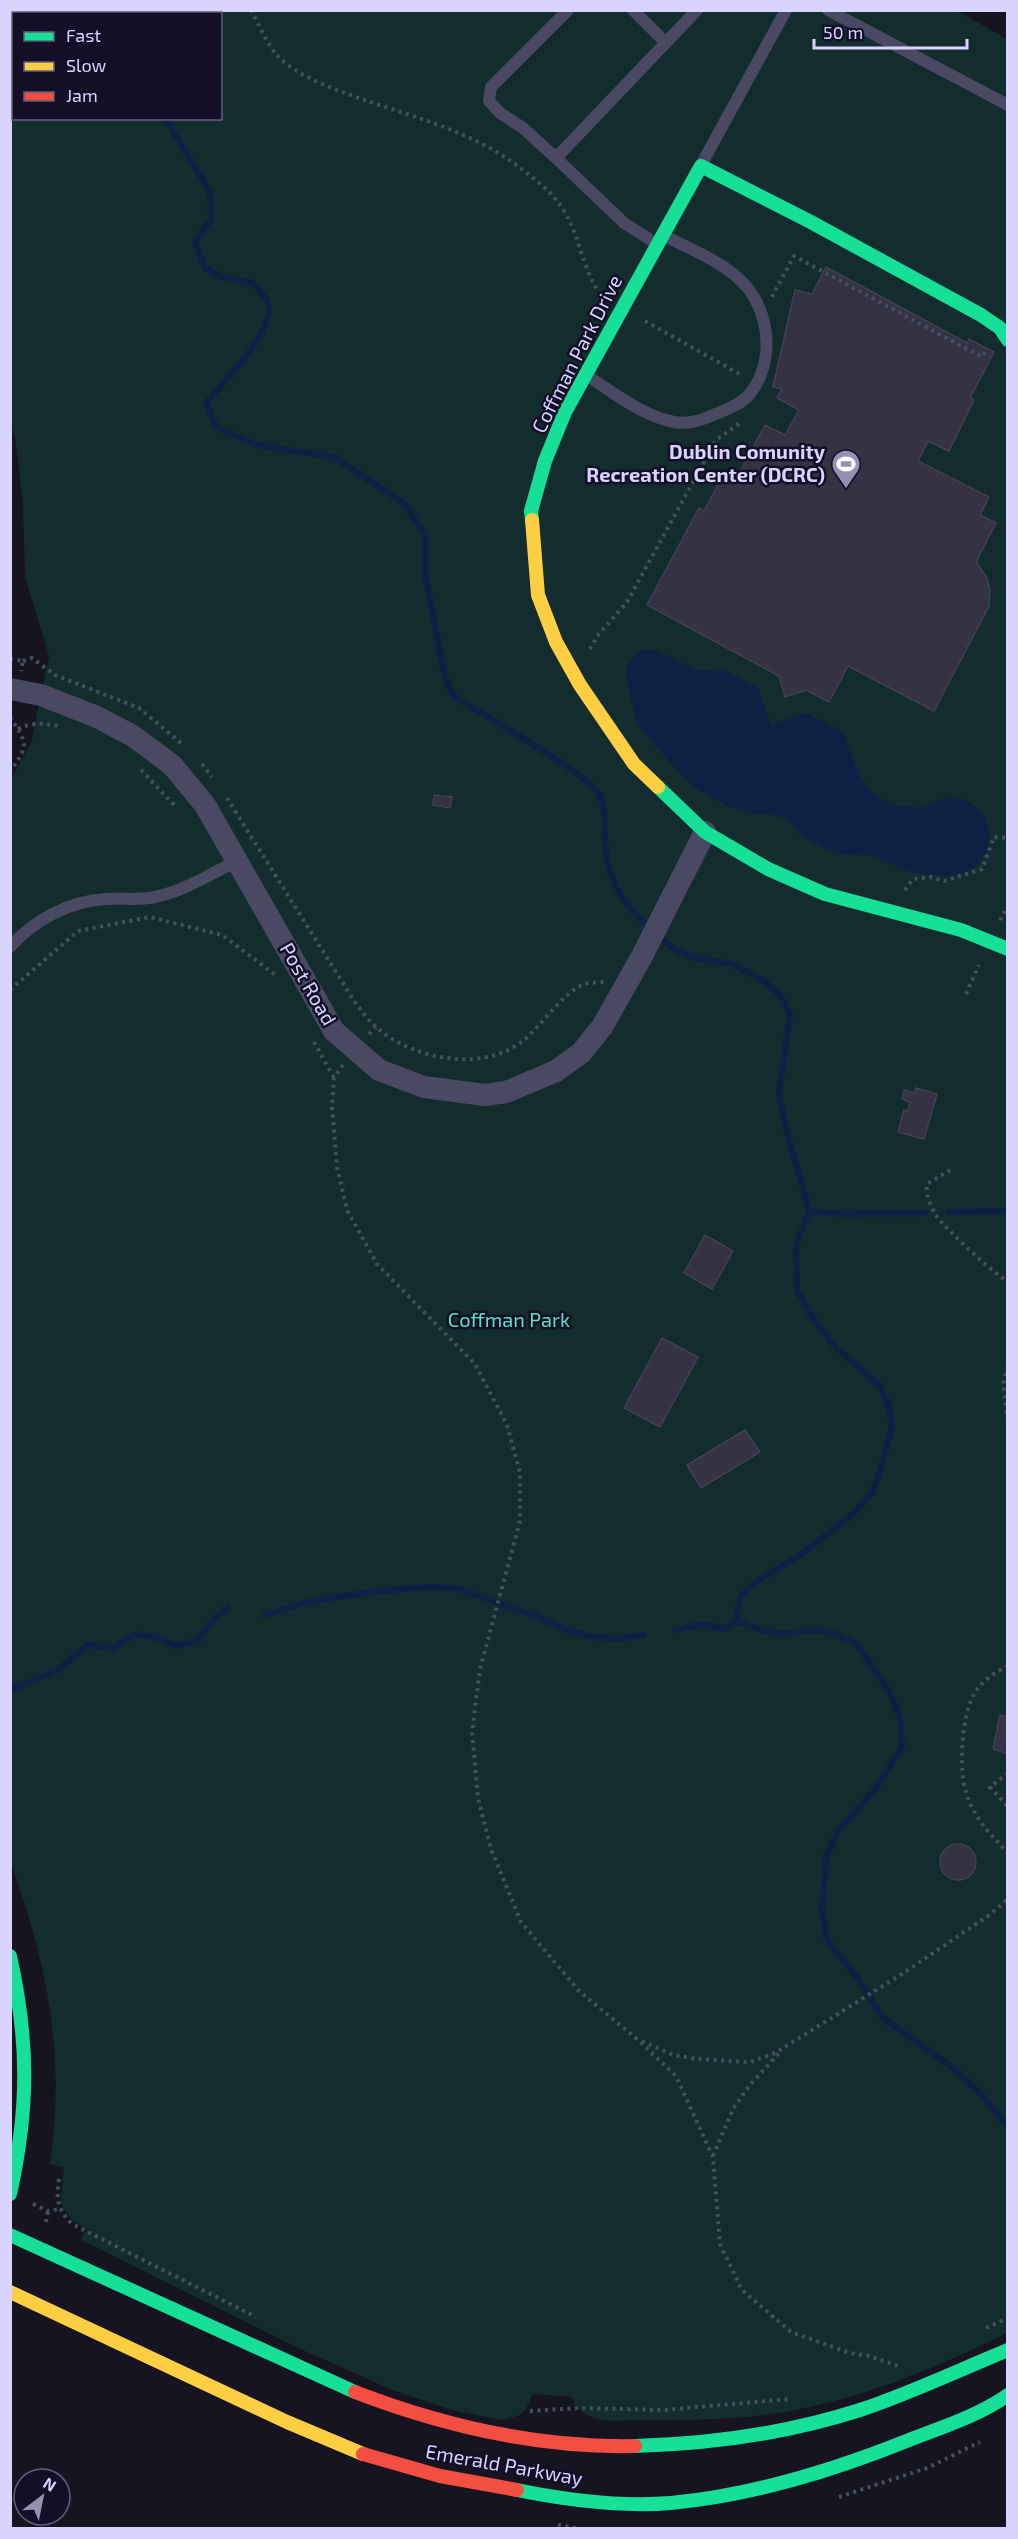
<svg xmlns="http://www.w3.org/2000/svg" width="1018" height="2539" font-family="'Exo 2',sans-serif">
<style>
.green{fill:#132c2d;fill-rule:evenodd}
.water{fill:#0d2144}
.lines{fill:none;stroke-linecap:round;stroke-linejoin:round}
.stream{stroke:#0d2144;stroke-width:6}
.building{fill:#343243;stroke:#433f54;stroke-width:1.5}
.path{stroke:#44505f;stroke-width:4;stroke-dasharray:3 4.5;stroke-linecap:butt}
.lane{stroke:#4a4962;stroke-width:12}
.street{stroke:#4a4962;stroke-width:22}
.fast{stroke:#16e098;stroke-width:14}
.slow{stroke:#ffcf43;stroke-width:14}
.jam{stroke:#f24e42;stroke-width:14}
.labels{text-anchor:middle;stroke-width:5;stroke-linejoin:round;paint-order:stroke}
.street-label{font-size:20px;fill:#d9d4ff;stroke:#130f26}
.poi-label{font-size:20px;font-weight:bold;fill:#d9d4ff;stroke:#130f26;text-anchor:end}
.park-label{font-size:20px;fill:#5fe0c0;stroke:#130f26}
</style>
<rect width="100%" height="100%" fill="#161421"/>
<path class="green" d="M956,10L1007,39V2333C934,2369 853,2403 771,2414C729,2420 686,2420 644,2420C618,2420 582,2427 572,2397L533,2394L526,2409L518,2416L501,2420L452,2410L392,2390L296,2347L81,2240L86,2229L73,2221L60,2203L64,2167L50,2164C66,2054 47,1964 10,1860V781L31,743L49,656L25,577L23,503L15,437L11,425V11ZM14,14H220V118H14Z"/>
<path class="water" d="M640,650L656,651L696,670L724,669L758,688L771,725L806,713L844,733C852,762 865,799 898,806C908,808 910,804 920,809L950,796L965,800L978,808L986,820L990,838L987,850L979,864L963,873L949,876L914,873L870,855L843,854L820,847L801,835L788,819L769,814L748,813L726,805L696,788L674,767L637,724L626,678L627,666Z"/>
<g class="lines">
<path class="stream" d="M44,10L48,14
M165,118L210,192L211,219L195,242L205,268L222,277L253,283C257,288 264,295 267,301C279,328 222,383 206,403L216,427L257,445L334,457L405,504L425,535V574L445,678L454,697C478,711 591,777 599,794C608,813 604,823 605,843C607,881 623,905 651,929
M659,936L673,948L691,957L732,964L764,981L780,995L790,1014L779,1093L786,1128L809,1211L796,1245L797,1290L810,1314L834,1346L879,1385L889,1405L892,1428L878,1477L871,1494L853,1514L799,1556L755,1582L740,1597L737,1613L739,1621L757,1629L782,1634L815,1630L833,1633L856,1643L890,1693L900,1717L902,1746L877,1787L838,1831L826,1856L822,1912L827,1940L856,1976L883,2018L953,2068L984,2097L1008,2128
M809,1211L842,1214L926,1213
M948,1212L1008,1211
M265,1615L307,1602L370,1592L428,1587L456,1588L536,1616L568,1631L594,1637L618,1639L644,1635
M675,1630L703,1624L724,1629L739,1621
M10,1686L15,1688L56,1671L88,1645L111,1648L137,1634L157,1638L175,1646L198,1640L211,1622L228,1607"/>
</g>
<path class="building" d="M826,267L967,343L969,339L994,352L970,398L974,400L949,451L928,441L918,461L989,497L980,515L996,523L976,562L987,578L990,590L989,606L934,711L848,666L829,702L806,690L785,697L779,676L647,605L699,508L704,511L722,477L734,483L765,425L785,435L799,410L777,398L782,389L773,387L795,290L812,294Z
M434,795L452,797L450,808L433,805Z
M916,1088L937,1094L924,1139L898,1132L904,1110L908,1111L910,1102L902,1099L904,1090L915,1093Z
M705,1235L733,1251L712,1289L684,1273Z
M662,1338L698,1357L660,1427L624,1408Z
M745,1430L760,1452L701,1488L687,1465Z
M1000,1715L1008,1717V1754L993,1749Z
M940 1862a18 18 0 1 1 36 0a18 18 0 1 1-36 0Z"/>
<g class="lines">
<path class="path" d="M251,10C259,24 266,42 276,54C294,75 331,88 356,97C409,116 469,130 515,164C532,177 553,192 564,211C580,237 582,268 600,294
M772,297L794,256L982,357L986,351
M645,321L743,376
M590,649L598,635L627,602L716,440L740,423
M10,659L23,661L21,671
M23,661L32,658L55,675L139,708L182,744
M10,717C28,745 29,744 10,772
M18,729C32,722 43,723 58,726
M202,764L212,777
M141,770L175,806
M227,798L356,1004C363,1012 369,1022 377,1028C415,1060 484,1073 524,1040C542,1025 565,990 585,984C591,982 598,983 604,982
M905,890L913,879L931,877L944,881L982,869L994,837L1008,838
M1000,920L1008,906
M10,990L78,931L150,917L222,935L277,976
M966,994L979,965
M369,1034L376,1027
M314,1042L334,1078
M343,1065L334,1078L332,1107L337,1167L347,1210L377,1264L475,1364L507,1425L520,1473V1521L480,1669L472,1732L478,1798L491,1849L521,1922L579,1991L638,2040L676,2076L713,2157L720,2244L742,2290L791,2332L850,2353L869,2356L901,2367
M950,1170L927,1184C925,1195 932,1209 938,1218C945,1228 998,1278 1008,1281
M1008,1366L1003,1384L1008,1421
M1008,1666C995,1672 979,1683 973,1696C962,1719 958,1769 966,1792C973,1817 991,1835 1008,1853
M1008,1773L990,1787L1008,1807
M642,2041L673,2055L697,2059L750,2062L775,2053L902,1974L988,1916L1008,1899
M713,2156L733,2109L749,2086L782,2050
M59,2179C56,2199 57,2209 72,2224L256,2317
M33,2204L48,2211L59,2209
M46,2222L48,2211
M986,2328L1008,2318
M530,2411L578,2408L665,2410L789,2399
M839,2497L927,2468L980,2442
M558,2525L576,2528"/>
<path class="lane" d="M633,10L666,43
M828,10L1008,105
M556,158L523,128L500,113L489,101L491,87L568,10
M701,165L786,10
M657,244L624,223L556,158L697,10
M586,375C613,392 642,416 674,422C690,425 704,419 718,413C729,408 742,404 749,395C772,366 771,327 754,297C736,266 695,252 665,236
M10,947C34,920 69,901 106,899C120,898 134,900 148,898C180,894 208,875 237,861"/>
<path class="street" d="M10,689L41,695L97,717L133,736L172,765L205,805L334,1031L379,1070L424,1087L485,1095L506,1092L556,1071L581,1053L602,1027L641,958L705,832"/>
<path class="fast" d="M532,520L531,511L545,461L565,412L701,166L809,221L981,315L1000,328L1008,340
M658,787L705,832L768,869L825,894L961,930L1008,949
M10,1956C29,2042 29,2108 10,2194
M10,2235L355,2392
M635,2446C711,2444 788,2433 860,2410C911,2393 959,2370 1008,2350
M517,2490C566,2500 621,2507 671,2503C754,2495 832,2471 909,2440C942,2427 978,2416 1008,2395"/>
<path class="slow" d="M532,520L538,595L556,642L580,685L634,764L658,787
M10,2292L287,2422L363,2454"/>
<path class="jam" d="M355,2392C446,2427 538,2448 635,2446
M363,2454L440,2476L517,2490"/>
</g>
<defs>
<g id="stadium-pin" transform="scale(1.5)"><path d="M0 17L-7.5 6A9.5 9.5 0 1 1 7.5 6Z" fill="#9591b1" stroke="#130f26"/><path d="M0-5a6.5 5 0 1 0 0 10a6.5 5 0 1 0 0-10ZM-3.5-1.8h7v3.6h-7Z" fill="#fff"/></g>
</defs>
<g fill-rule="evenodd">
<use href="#stadium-pin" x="846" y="464"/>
</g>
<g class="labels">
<g class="street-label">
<text transform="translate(577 354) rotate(-63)" y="7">Coffman Park Drive</text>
<text transform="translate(308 984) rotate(60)" y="7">Post Road</text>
<text transform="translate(504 2465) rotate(10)" y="7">Emerald Parkway</text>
</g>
<g class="poi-label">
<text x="825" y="459">Dublin Comunity<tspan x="825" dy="23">Recreation Center (DCRC)</tspan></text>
</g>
<g class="park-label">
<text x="509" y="1327">Coffman Park</text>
</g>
</g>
<rect width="1018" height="2539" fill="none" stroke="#d9d4ff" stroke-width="24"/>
<rect x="12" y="12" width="210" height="108" fill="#130f26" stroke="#625e7d" stroke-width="1.5"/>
<rect x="24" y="32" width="30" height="9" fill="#16e098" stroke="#625e7d" stroke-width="1.5"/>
<text x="66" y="42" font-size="18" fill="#d9d4ff">Fast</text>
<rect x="24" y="62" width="30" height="9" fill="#ffcf43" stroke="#625e7d" stroke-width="1.5"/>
<text x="66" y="72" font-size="18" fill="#d9d4ff">Slow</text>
<rect x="24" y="92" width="30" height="9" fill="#f24e42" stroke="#625e7d" stroke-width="1.5"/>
<text x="66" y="102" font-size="18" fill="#d9d4ff">Jam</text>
<g transform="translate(42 2497) rotate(32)"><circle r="28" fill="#130f26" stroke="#625e7d" stroke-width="1.5"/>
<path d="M0-4.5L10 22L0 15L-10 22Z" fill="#9591b1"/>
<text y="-9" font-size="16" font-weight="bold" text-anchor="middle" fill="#d9d4ff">N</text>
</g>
<path d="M814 39v9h153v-9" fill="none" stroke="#d9d4ff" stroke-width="3"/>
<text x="823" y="39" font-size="18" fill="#d9d4ff" stroke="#130f26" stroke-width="4.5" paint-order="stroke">50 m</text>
</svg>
